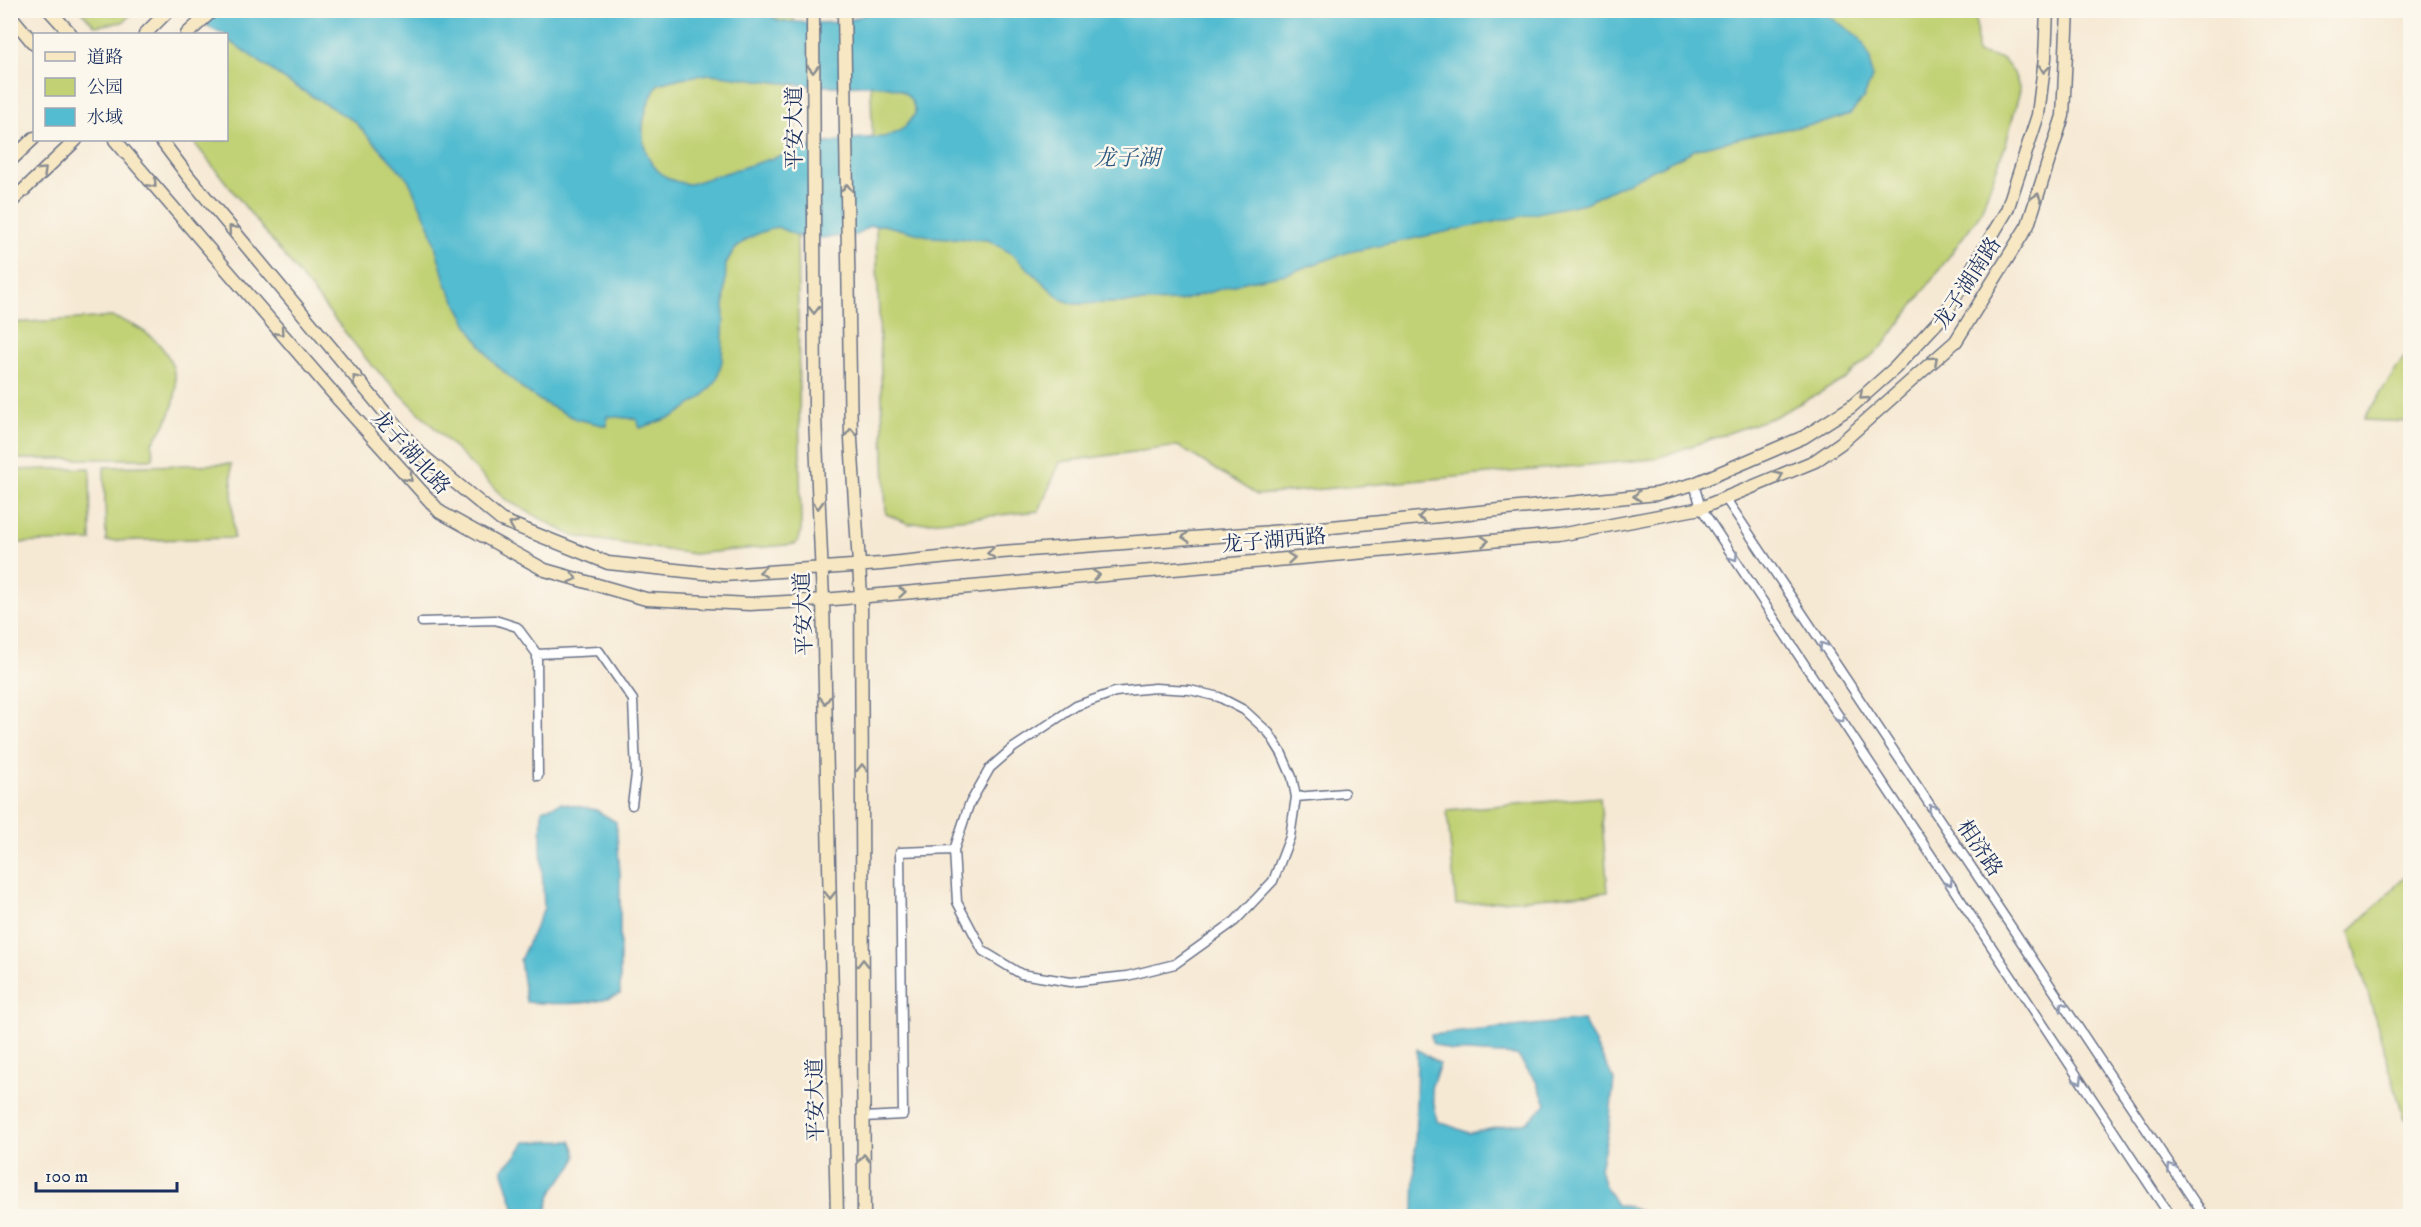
<svg xmlns="http://www.w3.org/2000/svg" width="2421" height="1227" font-family="'IM FELL DW Pica','Noto Serif SC',serif">
<style>
.green{fill:#c1d174;stroke:#6e8069;stroke-width:1.5}
.water{fill:#53bcd0;stroke:#377697;stroke-width:1.5;fill-rule:evenodd}
.lines{fill:none;stroke-linecap:round;stroke-linejoin:round}
.street-casing{stroke:#687087;stroke-width:11}
.secondary-casing{stroke:#687087;stroke-width:15}
.street{stroke:#fff;stroke-width:8}
.secondary{stroke:#f7e8c3;stroke-width:12}
.oneway{stroke:#898c90}
.oneway2{stroke:#8d97ae}
.labels{text-anchor:middle;stroke-width:5;stroke-linejoin:round;paint-order:stroke}
.street-label{font-size:21px;fill:#1b2f5e;stroke:#fbf7ec}
.water-label{font-size:22px;font-style:italic;fill:#2c5980;stroke:#fbf7ec}
</style>
<rect width="100%" height="100%" fill="#fbf7ec"/>
<filter id="ink" filterUnits="userSpaceOnUse"><feTurbulence type="fractalNoise" baseFrequency=".0167" numOctaves="2"/><feDisplacementMap in="SourceGraphic" scale="12" xChannelSelector="R" yChannelSelector="G"/><feConvolveMatrix kernelMatrix="1 2 1 2 8 2 1 2 1" color-interpolation-filters="sRGB"/></filter>
<filter id="wash" filterUnits="userSpaceOnUse"><feTurbulence type="fractalNoise" baseFrequency=".008" numOctaves="4" result="noise"/><feDisplacementMap in="SourceGraphic" scale="24" xChannelSelector="R" yChannelSelector="G"/><feGaussianBlur stdDeviation="1.35" result="paint"/><feColorMatrix in="noise" values="0 0 0 0 0 0 0 0 0 0 0 0 0 0 0 0 0 1.4 0 .05"/><feComposite in="paint" operator="in"/></filter>
<g filter="url(#wash)">
<rect width="100%" height="100%" fill="#f6e9d4"/>
<path class="green" d="M81,11H135L123,22L95,26Z
M253,11H794L801,533L796,544L694,554L573,536L506,500L368,361L192,140H226V34Z
M868,11H1976L1977,53L2003,59L2014,73L2020,90L2007,140L1980,214L1885,344L1844,380L1774,417L1654,459L1257,495L1178,446L1060,462L1039,511L909,524L886,514Z
M112,317C177,336 196,390 152,443L153,459H11V323Z
M2410,348V422L2363,420Z
M231,464L234,538L106,541L104,467Z
M90,468L91,541L11,543V470Z
M1600,797L1608,892L1456,905L1447,810Z
M2410,872V1117L2404,1119L2350,931Z"/>
<path class="water" d="M350,10H762L779,21L814,23L845,22L877,10H1820L1859,37L1870,57L1872,78L1863,99L1850,114L1827,122L1758,134L1699,148L1585,203L1349,252L1286,274L1248,281L1180,301L1074,304L1061,299L1011,253L988,240L932,237L883,225L869,226L857,235L805,239L777,227C754,234 736,241 726,264L722,361L717,380L702,397L675,416L640,428L636,419L607,416V426L576,419L544,403L524,390L492,361L472,332L446,284L430,227L408,179L354,121L290,83L227,39L226,34C213,34 202,20 192,11ZM710,74C745,78 779,83 813,86C838,88 873,81 897,89C907,92 915,103 915,114L905,127L896,133L884,137L850,139L812,146L690,184C651,181 636,146 646,110C648,101 654,93 658,84L681,78Z
M561,803L596,810L616,822L620,874V994C597,1006 552,1004 526,1002L520,960L544,908L541,845L542,810Z
M1583,1020L1614,1080L1609,1127L1600,1168L1604,1184L1617,1205L1628,1206L1652,1216H1414L1417,1049L1440,1064L1431,1088L1437,1121L1469,1133L1527,1122L1546,1104L1536,1081L1517,1055L1451,1051L1432,1043L1431,1035Z
M571,1141C585,1164 565,1171 554,1189C549,1197 547,1208 545,1216H517L502,1169L516,1156L525,1142Z"/>
</g>
<g filter="url(#ink)">
<g class="lines">
<g class="street-casing">
<path id="street" d="M1694,484L1701,508L2170,1216
M1726,499L2204,1216
M422,622L495,620L517,627L537,654L538,776
M537,654L599,651L633,700L636,774L632,805
M1296,797L1292,777L1282,754L1269,733L1244,710L1219,697L1190,690L1155,688L1115,692L1076,706L1013,748L990,768L969,805L954,850L957,902L983,951L1021,974L1071,982L1127,976L1175,964L1235,921L1273,881L1290,837L1296,797L1344,793
M864,1117L903,1115L900,852L954,850"/>
</g>
<g class="secondary-casing">
<path id="secondary" d="M49,10L71,34
M813,10L815,417L823,600L837,1216
M844,10L851,439L861,596L864,1216
M10,15L34,44
M145,34L169,10
M187,34L213,10
M115,140L339,400L440,512L545,570L646,599L750,604L823,600L1559,535L1701,508L1815,461L1841,443L1956,341L2028,225L2063,116L2068,10
M161,140L188,176L418,452L501,520L608,563L724,575L881,564L988,553L1312,529L1657,494L1694,484L1804,437L1851,407L1895,368L1945,314L2007,210L2038,115L2045,58L2047,10
M10,161L34,138
M10,203L76,140"/>
</g>
<use href="#street" class="street"/>
<use href="#secondary" class="secondary"/>
</g>
<defs><path id="oneway-chevron" d="M-2-3.5L2.5 0L-2 3.5" fill="none" stroke-width="1.6" stroke-linecap="round" stroke-linejoin="round" transform="scale(1.5)"/></defs>
<g class="oneway">
<use href="#oneway-chevron" transform="translate(813 69) rotate(90)"/>
<use href="#oneway-chevron" transform="translate(2044 69) rotate(97)"/>
<use href="#oneway-chevron" transform="translate(43 171) rotate(-44)"/>
<use href="#oneway-chevron" transform="translate(153 184) rotate(49)"/>
<use href="#oneway-chevron" transform="translate(847 188) rotate(-91)"/>
<use href="#oneway-chevron" transform="translate(2037 197) rotate(-72)"/>
<use href="#oneway-chevron" transform="translate(232 229) rotate(-130)"/>
<use href="#oneway-chevron" transform="translate(814 310) rotate(90)"/>
<use href="#oneway-chevron" transform="translate(280 332) rotate(49)"/>
<use href="#oneway-chevron" transform="translate(1934 360) rotate(-42)"/>
<use href="#oneway-chevron" transform="translate(356 379) rotate(-130)"/>
<use href="#oneway-chevron" transform="translate(1863 396) rotate(139)"/>
<use href="#oneway-chevron" transform="translate(851 432) rotate(-91)"/>
<use href="#oneway-chevron" transform="translate(1779 476) rotate(-23)"/>
<use href="#oneway-chevron" transform="translate(409 478) rotate(48)"/>
<use href="#oneway-chevron" transform="translate(1637 496) rotate(175)"/>
<use href="#oneway-chevron" transform="translate(818 505) rotate(88)"/>
<use href="#oneway-chevron" transform="translate(1422 517) rotate(174)"/>
<use href="#oneway-chevron" transform="translate(513 525) rotate(-158)"/>
<use href="#oneway-chevron" transform="translate(1186 537) rotate(176)"/>
<use href="#oneway-chevron" transform="translate(1485 541) rotate(-5)"/>
<use href="#oneway-chevron" transform="translate(991 553) rotate(175)"/>
<use href="#oneway-chevron" transform="translate(1291 558) rotate(-5)"/>
<use href="#oneway-chevron" transform="translate(763 572) rotate(175)"/>
<use href="#oneway-chevron" transform="translate(1096 575) rotate(-5)"/>
<use href="#oneway-chevron" transform="translate(573 578) rotate(16)"/>
<use href="#oneway-chevron" transform="translate(902 592) rotate(-5)"/>
<use href="#oneway-chevron" transform="translate(825 700) rotate(89)"/>
<use href="#oneway-chevron" transform="translate(862 768) rotate(-90)"/>
<use href="#oneway-chevron" transform="translate(830 895) rotate(89)"/>
<use href="#oneway-chevron" transform="translate(863 963) rotate(-90)"/>
<use href="#oneway-chevron" transform="translate(864 1158) rotate(-90)"/>
</g>
<g class="oneway2">
<use href="#oneway-chevron" transform="translate(1734 557) rotate(57)"/>
<use href="#oneway-chevron" transform="translate(1823 646) rotate(-124)"/>
<use href="#oneway-chevron" transform="translate(1841 719) rotate(57)"/>
<use href="#oneway-chevron" transform="translate(1932 808) rotate(-124)"/>
<use href="#oneway-chevron" transform="translate(1949 882) rotate(57)"/>
<use href="#oneway-chevron" transform="translate(2063 1006) rotate(-124)"/>
<use href="#oneway-chevron" transform="translate(2079 1080) rotate(57)"/>
<use href="#oneway-chevron" transform="translate(2171 1168) rotate(-124)"/>
</g>
</g>
<g class="labels">
<g class="street-label">
<text transform="translate(794 128) rotate(-90)" y="7">平安大道</text>
<text transform="translate(1967 283) rotate(-57)" y="7">龙子湖南路</text>
<text transform="translate(411 452) rotate(48)" y="7">龙子湖北路</text>
<text transform="translate(1274 540) rotate(-5)" y="7">龙子湖西路</text>
<text transform="translate(803 614) rotate(-92)" y="7">平安大道</text>
<text transform="translate(1980 848) rotate(56)" y="7">相济路</text>
<text transform="translate(815 1100) rotate(-91)" y="7">平安大道</text>
</g>
<g class="water-label">
<text x="1127" y="165">龙子湖</text>
</g>
</g>
<rect width="2421" height="1227" fill="none" stroke="#fbf7ec" stroke-width="36"/>
<rect x="33" y="33" width="195" height="108" fill="#fbf7ec" stroke="#a1a7b3" stroke-width="1.5"/>
<rect x="45" y="52" width="30" height="9" fill="#f7e8c3" stroke="#a1a7b3" stroke-width="1.5"/>
<text x="87" y="63" font-size="18" fill="#1b2f5e">道路</text>
<rect x="45" y="78" width="30" height="18" fill="#c1d174" stroke="#a1a7b3" stroke-width="1.5"/>
<text x="87" y="93" font-size="18" fill="#1b2f5e">公园</text>
<rect x="45" y="108" width="30" height="18" fill="#53bcd0" stroke="#a1a7b3" stroke-width="1.5"/>
<text x="87" y="123" font-size="18" fill="#1b2f5e">水域</text>
<path d="M36 1182v9h141v-9" fill="none" stroke="#1b2f5e" stroke-width="3"/>
<text x="45" y="1182" font-size="18" fill="#1b2f5e" stroke="#fbf7ec" stroke-width="4.5" paint-order="stroke">100 m</text>
</svg>
